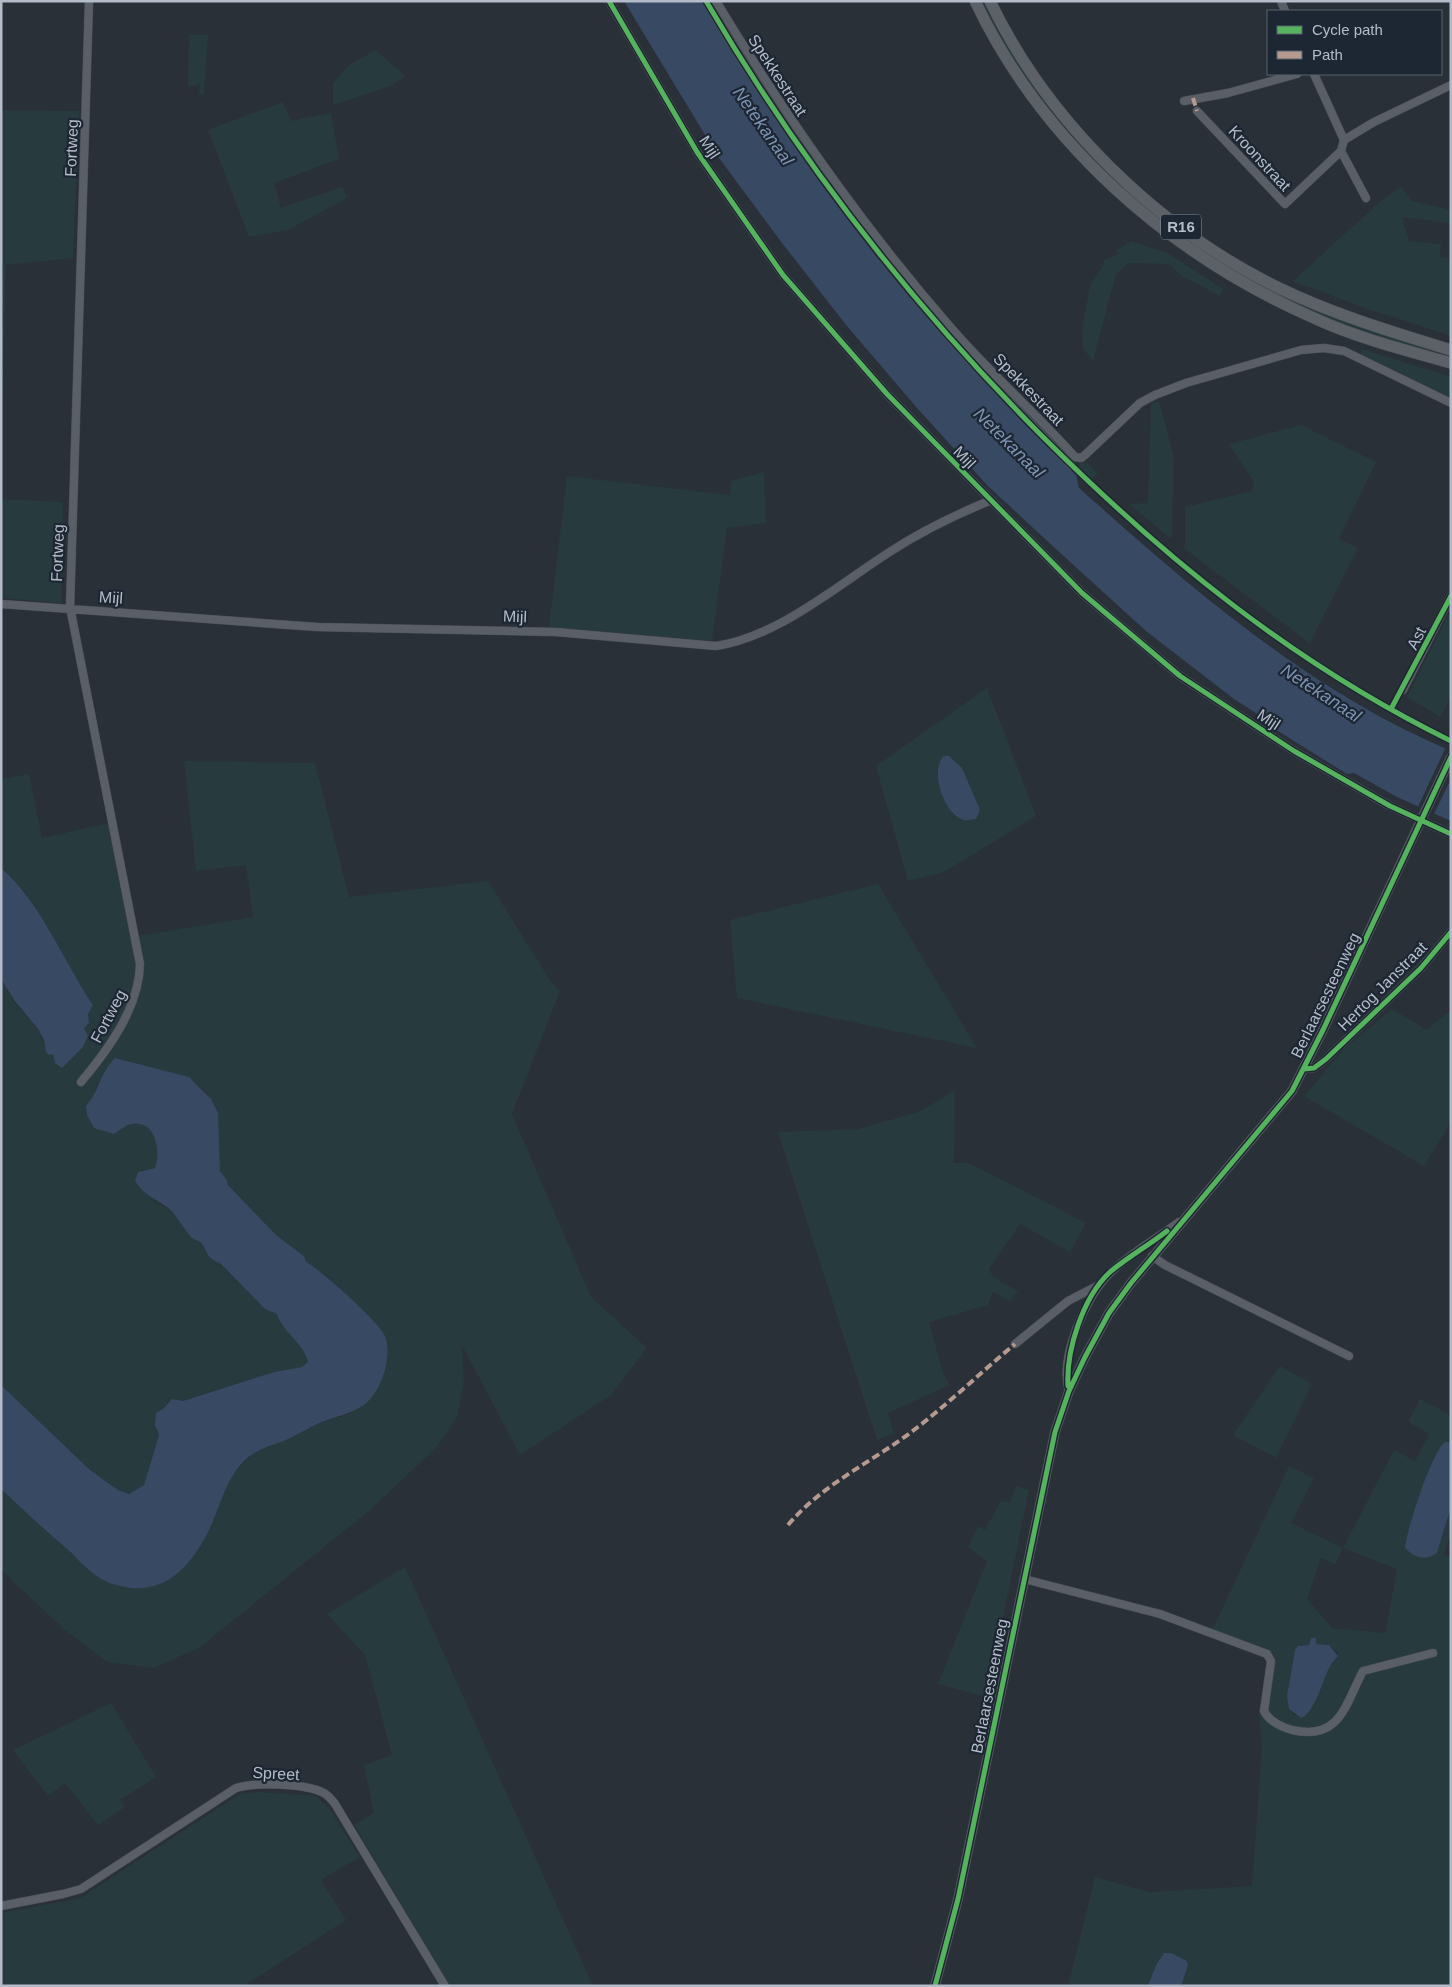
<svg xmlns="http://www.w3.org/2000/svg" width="1452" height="1987" font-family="Helvetica,sans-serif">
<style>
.green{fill:#273a3e;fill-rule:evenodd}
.water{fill:#384963}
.pier{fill:#2a3038}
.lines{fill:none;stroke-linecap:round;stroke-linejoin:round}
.minor-casing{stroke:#484c53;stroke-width:9}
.tertiary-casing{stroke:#484c53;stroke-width:10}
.primary-casing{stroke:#484c55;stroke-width:12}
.minor{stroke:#5a5e66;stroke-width:8}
.tertiary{stroke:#5a5e66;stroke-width:9}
.primary{stroke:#5c6168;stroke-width:11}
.tertiary-bridge-casing{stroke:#484c53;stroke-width:10;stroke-linecap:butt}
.tertiary-bridge{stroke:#5a5e66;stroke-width:9}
.quiet{stroke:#b69a8f;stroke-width:4;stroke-dasharray:8 4;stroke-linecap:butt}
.cycleway-casing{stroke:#1d2633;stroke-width:8}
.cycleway{stroke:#56b35d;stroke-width:5}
.labels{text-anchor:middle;stroke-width:4.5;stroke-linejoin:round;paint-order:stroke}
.shield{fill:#1d2633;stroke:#878f9c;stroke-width:1}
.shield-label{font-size:15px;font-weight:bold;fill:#b4bcc9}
.street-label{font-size:16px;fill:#b4bcc9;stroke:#1d2633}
.water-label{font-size:18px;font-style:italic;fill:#7c92b1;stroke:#1d2633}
</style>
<rect width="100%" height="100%" fill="#2a3038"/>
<path class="green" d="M710,1H714L839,193L1009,393L1076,460H1070L952,338L836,194L768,96Z
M978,1H987L1035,82L1134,192L1276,289L1451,352V360L1328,321L1222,269L1128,198L1028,88Z
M189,35H208L204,94L199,95L200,84L188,87Z
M375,50L406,76L390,86L333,105V83L348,66Z
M283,102L291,121L331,113L339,159L274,183L281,208L342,187L347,198L288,230L249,237L208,130Z
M1,110L79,111L73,258L6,265L1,450Z
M1401,187L1412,201L1451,210L1450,223L1402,217L1409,241L1441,244L1440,257L1451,258V336L1365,308L1293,281L1382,200Z
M1131,241L1169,254L1223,289L1220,296L1182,276L1169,264L1129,263L1116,274L1093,361L1083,349L1082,330L1090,285L1104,264L1103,260L1119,254L1117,250Z
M1362,349L1451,377V398L1360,354Z
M1159,401L1174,457L1172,537L1170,538L1129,504L1148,503L1151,404Z
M1301,425L1376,462L1339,539L1358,548L1310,643L1185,549V507L1252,491L1254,482L1229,444Z
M1084,460L1098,473L1090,480L1079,468V464Z
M764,472L766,523L727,528L712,641L549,627L567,476L730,495L731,481Z
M1,499L63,502L61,603L1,598Z
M1451,610V698L1440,717L1407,697Z
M987,688L1036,816L944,872L908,881L876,766Z
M184,761L315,763L349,897L488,881L551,982L560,991L512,1114L591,1297L647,1348L611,1395L520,1455L462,1345L464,1381L457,1417L435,1449L370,1510L199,1648L153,1668L107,1662L64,1629L1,1570V1489L91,1572L109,1582L133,1588L196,1553L232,1475L253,1454L323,1422L351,1413L363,1311L328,1277L305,1262L304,1256L276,1235L228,1185C227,1179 224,1178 221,1172C218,1168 218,1162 218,1157C217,1149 219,1142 218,1134C212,1065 173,1078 122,1059L97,1084L94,1097L86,1106L114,1134C119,1131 126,1125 132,1124C156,1120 161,1151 155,1168L141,1170L155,1202C169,1208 175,1215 185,1226C188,1229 189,1234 191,1237C194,1240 198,1241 201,1244C209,1253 206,1258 220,1263L265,1309L277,1314L306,1352L308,1363L302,1367L274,1372L183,1401L172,1399L164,1408L155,1425L159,1435L144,1485L129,1494L118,1490L90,1470L1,1385V979C5,986 9,993 13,1000C26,1018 43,1028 46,1052L88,1036L84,1028L87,1014L93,1005C64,962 40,901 1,868V779L29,774L42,838L109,823L136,936L253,917L246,865L196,871Z
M878,884L977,1048L737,998L730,920Z
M1392,1009L1427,1030L1448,1012L1451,1014V1122L1424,1166L1304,1096L1345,1048Z
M955,1090L954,1163H969L1086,1223L1070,1252L1020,1224L989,1269L993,1277L1018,1291L1010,1301L993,1292L988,1305L929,1322L943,1373L950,1385L888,1413L894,1433L877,1440L778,1132L858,1129L919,1112Z
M1280,1366L1312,1384L1276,1458L1233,1435Z
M1420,1399L1451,1415V1442H1445L1437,1553L1451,1507V1533L1444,1555L1451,1557V1986H1068L1095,1877L1149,1892L1252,1886L1262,1746L1259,1713L1268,1663L1266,1657L1210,1635L1289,1466L1314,1478L1291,1523L1343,1548L1394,1450L1415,1461L1429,1434L1408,1422ZM1343,1548L1397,1569L1385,1633L1332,1628L1307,1599L1321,1558L1335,1564ZM1311,1638L1316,1639V1644L1329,1645L1338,1653C1336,1660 1333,1660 1329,1666C1318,1683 1319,1706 1301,1718L1293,1714C1292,1697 1288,1659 1298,1646L1309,1645Z
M1016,1486L1029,1490L987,1697L938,1684L987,1561L968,1547L978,1526L985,1530L1001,1501L1010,1503Z
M405,1567L593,1986H450L354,1825L374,1813L364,1765L392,1755L365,1655L327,1614Z
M111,1703L156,1777L120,1800L125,1807L98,1825L65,1783L48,1796L13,1750Z
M259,1792L316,1796L329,1808L360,1857L321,1880L346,1920L244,1986H1V1913L80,1898L240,1794Z"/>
<path class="water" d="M624,1H702C752,84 805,166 865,242C929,325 1002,401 1076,475L1079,488C1192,589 1309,691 1451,751V821L1397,797L1354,773L1347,774L1265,723L1262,717L1234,699L1146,631L1057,550L988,486L917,408L847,326L782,243L719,158Z
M944,756H949L962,768L980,810L976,819C973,819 968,821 964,820C944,815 929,770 944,756Z
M1,868C40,901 64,962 93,1005L88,1014L89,1023L84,1028L88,1036L83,1047L62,1068L55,1063L53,1054L49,1055L46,1052L44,1040L38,1029L14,1000L1,979Z
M115,1058L189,1077L211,1099L218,1113L220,1171L227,1180L228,1185L276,1235L304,1256L306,1262C319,1268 380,1323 385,1336C393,1356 381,1393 364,1405C351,1414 337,1416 322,1422C308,1428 296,1436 281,1442C272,1445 262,1448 253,1454C228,1470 222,1502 210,1528C190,1570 160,1601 110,1583C93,1577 81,1562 68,1550C45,1530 23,1510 1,1489V1385L90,1470L118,1490L129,1494L144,1485L159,1435L155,1425L156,1413L164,1408L172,1399L183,1401L274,1372L302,1367L308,1362C304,1343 283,1333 277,1314L265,1309L220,1263C206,1258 209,1254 202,1244C199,1241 195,1240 192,1238C185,1231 175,1213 168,1208C153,1197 146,1197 135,1181L138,1172L155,1168C161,1151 156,1120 132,1124C126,1125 119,1131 114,1134L94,1128L87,1115L86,1106C99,1092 99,1074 115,1058Z
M1445,1442H1451V1507L1437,1553C1425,1561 1415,1558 1405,1548C1407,1529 1431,1453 1445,1442Z
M1311,1638H1316V1644L1329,1645L1338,1656C1335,1660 1331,1663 1329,1668C1323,1680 1314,1714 1301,1718L1289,1709L1287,1696L1295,1650L1298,1646L1309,1645Z
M1164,1953H1171L1187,1961L1188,1965L1181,1986H1148L1156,1965Z"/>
<path class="pier" d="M1446,747L1451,748V779L1433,816L1417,809Z"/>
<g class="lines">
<g class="minor-casing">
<path id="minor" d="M609,1L697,152L783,275L887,394L1082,593L1180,676L1294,751L1390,806L1451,834
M706,1C776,121 859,233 950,338C989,382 1031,424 1072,466
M716,1C786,117 863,227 952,329C991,374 1036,413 1075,457L1081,458L1085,455L1140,403L1155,395L1186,383L1301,350L1324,348L1344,351L1451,403
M1281,1L1285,11
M1314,74L1344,140
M1184,101L1228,93L1297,74
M1197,111L1285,204L1341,151L1344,140L1374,122L1451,85
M1341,151L1366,198
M1,604L317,627L556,632L716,646C777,637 837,586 888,553C920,532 955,515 989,501
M1403,690L1451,596
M1304,1069L1314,1068L1326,1059L1421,968L1451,932
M81,1082C108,1050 139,1008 140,964L70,607L89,1
M1152,1256L1165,1265L1349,1356
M1015,1344L1068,1301L1099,1285
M1069,1391C1059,1359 1085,1298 1108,1275C1126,1256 1158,1238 1179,1222
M1024,1579L1160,1614L1267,1654L1271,1661L1264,1711C1269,1721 1282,1727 1292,1730C1340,1741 1345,1705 1363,1671L1433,1653
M1,1906L63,1894L81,1889L236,1788C255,1782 305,1783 324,1793C329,1796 332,1800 335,1804L445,1986"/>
</g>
<g class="tertiary-casing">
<path id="tertiary" d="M935,1986L958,1899L1055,1432L1069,1391L1085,1357L1109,1313L1131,1283L1292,1091L1323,1030L1415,833"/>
</g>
<g class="primary-casing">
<path id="primary" d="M975,1C1043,144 1170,255 1314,318C1357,338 1405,350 1451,363
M990,1C1048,122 1157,228 1277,287C1332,314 1392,332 1451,350"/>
</g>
<use href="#minor" class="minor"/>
<use href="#tertiary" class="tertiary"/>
<use href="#primary" class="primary"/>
<g class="tertiary-bridge-casing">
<path id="tertiary-bridge" d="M1415,833L1451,757"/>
</g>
<use href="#tertiary-bridge" class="tertiary-bridge"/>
<path class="quiet" d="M1193,98L1197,111
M788,1525C822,1485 868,1464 910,1433C946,1406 980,1373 1015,1344"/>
<g class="cycleway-casing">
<path id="cycleway" d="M609,1L697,152L783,275L887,394L1082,593L1180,676L1294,751L1390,806L1451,834
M706,1C799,160 913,306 1042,436C1164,558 1294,664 1451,741
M1391,709L1451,596
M1304,1069L1314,1068L1326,1059L1421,968L1451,932
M1068,1386C1066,1350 1083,1297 1110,1272C1128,1257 1149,1245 1167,1231
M935,1986L958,1899L1055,1432L1069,1391L1085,1357L1109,1313L1131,1283L1292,1091L1323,1030L1451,757"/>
</g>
<use href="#cycleway" class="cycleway"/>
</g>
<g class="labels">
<rect class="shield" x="1161" y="214.5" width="40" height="25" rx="4"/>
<g class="shield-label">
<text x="1181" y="232">R16</text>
</g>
<g class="street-label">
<text transform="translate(778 75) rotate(57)" y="6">Spekkestraat</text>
<text transform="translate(710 147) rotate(57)" y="6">Mijl</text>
<text transform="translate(71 148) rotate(-88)" y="6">Fortweg</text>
<text transform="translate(1260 158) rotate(47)" y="6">Kroonstraat</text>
<text transform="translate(1029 389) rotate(46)" y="6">Spekkestraat</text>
<text transform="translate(965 457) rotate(46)" y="6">Mijl</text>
<text transform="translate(57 553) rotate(-88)" y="6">Fortweg</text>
<text transform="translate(111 597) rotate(4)" y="6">Mijl</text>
<text transform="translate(515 616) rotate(2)" y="6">Mijl</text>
<text transform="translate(1416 638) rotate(-63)" y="6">Ast</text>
<text transform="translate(1269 719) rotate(33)" y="6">Mijl</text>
<text transform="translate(1382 986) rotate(-45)" y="6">Hertog Janstraat</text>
<text transform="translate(1325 995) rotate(-64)" y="6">Berlaarsesteenweg</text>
<text transform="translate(108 1016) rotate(-62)" y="6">Fortweg</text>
<text transform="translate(989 1686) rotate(-79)" y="6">Berlaarsesteenweg</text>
<text transform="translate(276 1773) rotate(3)" y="6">Spreet</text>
</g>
<g class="water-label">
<text transform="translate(763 126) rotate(55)" y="6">Netekanaal</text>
<text transform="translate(1009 443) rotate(45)" y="6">Netekanaal</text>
<text transform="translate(1321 693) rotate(33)" y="6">Netekanaal</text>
</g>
</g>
<rect width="1452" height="1987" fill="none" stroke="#b4bcc9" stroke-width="5"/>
<rect x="1267" y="10" width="175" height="65" fill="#1d2633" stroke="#59626f"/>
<rect x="1277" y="26" width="25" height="8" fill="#56b35d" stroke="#59626f"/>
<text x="1312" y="35" font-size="15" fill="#b4bcc9">Cycle path</text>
<rect x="1277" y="51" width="25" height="8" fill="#b69a8f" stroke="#59626f"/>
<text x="1312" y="60" font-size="15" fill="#b4bcc9">Path</text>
</svg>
